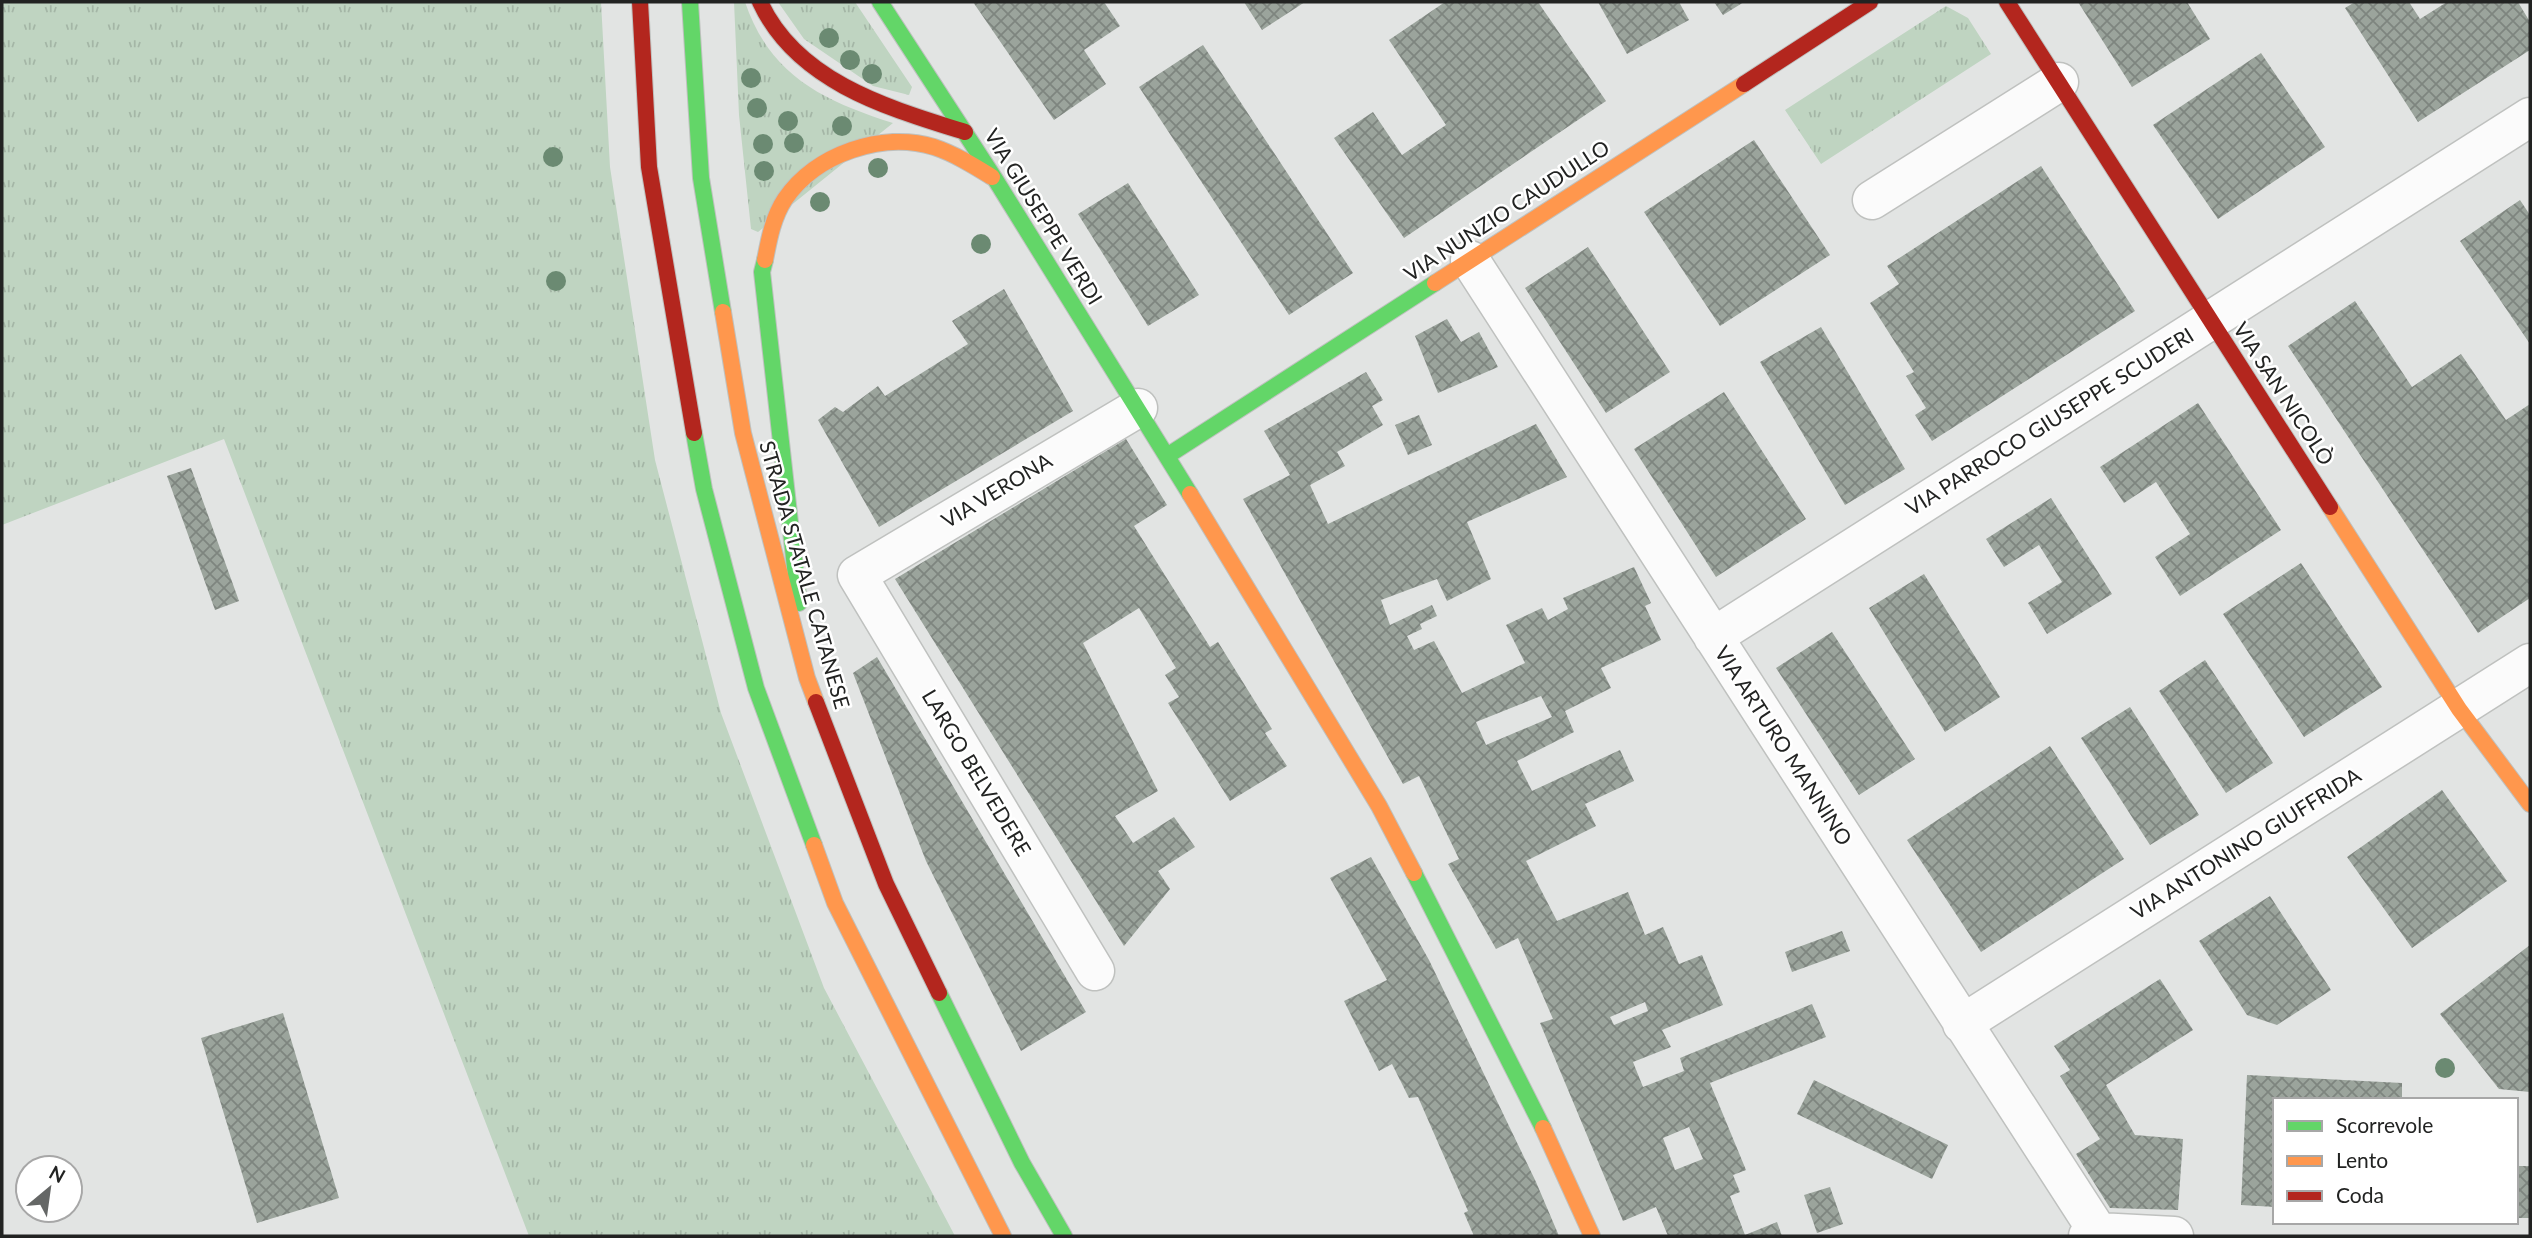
<svg xmlns="http://www.w3.org/2000/svg" width="2532" height="1238" font-family="Lato,sans-serif">
<style>
.grass{fill:url(#grass-tufts)}
.building{fill:url(#building-cross-hatch);fill-rule:evenodd}
.lines{fill:none;stroke-linecap:round;stroke-linejoin:round}
.street-casing{stroke:#bfc1bf;stroke-width:41}
.fast-casing{stroke:#bfc1bf;stroke-width:18}
.slow-casing{stroke:#bfc1bf;stroke-width:18}
.jam-casing{stroke:#bfc1bf;stroke-width:18}
.street{stroke:#fbfbfb;stroke-width:38}
.fast{stroke:#63d668;stroke-width:16}
.slow{stroke:#ff974d;stroke-width:16}
.jam{stroke:#b3261e;stroke-width:16}
.tree{fill:#6b8a72}
.labels{text-anchor:middle;stroke-width:5;stroke-linejoin:round;paint-order:stroke}
.street-label{font-size:21px;fill:#222322;stroke:#fff}
</style>
<defs>
<pattern id="grass-tufts" width="24" height="20" patternUnits="userSpaceOnUse" patternTransform="scale(1.75)"><rect width="24" height="20" fill="#bfd4c1"/><path d="M3 7l-1-3M5 7V3M7 7l1-3M15 17l-1-3M17 17v-4M19 17l1-3" fill="none" stroke="#a4b6a6"/></pattern>
<pattern id="building-cross-hatch" width="8" height="8" patternUnits="userSpaceOnUse" patternTransform="scale(1.75)"><rect width="8" height="8" fill="#9ba49c"/><path d="M0 0l8 8M0 8l8-8" fill="none" stroke="#7e857f"/></pattern>
</defs>
<rect width="100%" height="100%" fill="#e2e4e3"/>
<path class="grass" d="M2,2H601L610,167L655,460L721,713L824,988L955,1236H529L224,439L2,525Z
M734,2H745C770,76 824,101 893,123L758,232L751,229L739,115Z
M778,2H855L912,87L909,95L873,86L804,39Z
M1946,6L1968,18L1991,54L1821,164L1785,110Z"/>
<path class="building" d="M973,2H1104L1120,26L1084,50L1106,84L1054,120Z
M1244,2H1305L1262,30Z
M1445,2H1538L1606,101L1404,238L1334,138L1373,112L1402,155L1446,125L1389,40Z
M1598,2H1679L1689,20L1627,54Z
M1714,2H1744L1723,15Z
M2078,2H2187L2210,39L2132,87Z
M2355,2H2409L2420,19L2447,2H2518L2530,22V50L2418,122L2345,8Z
M1203,45L1353,273L1289,315L1139,87Z
M2261,53L2325,147L2218,219L2153,125Z
M1754,140L1830,255L1720,326L1644,212Z
M2041,166L2135,311L1932,441L1915,415L1926,408L1906,376L1914,372L1870,303L1899,284L1887,266Z
M1128,183L1199,295L1148,326L1078,214Z
M2520,200L2530,215V344L2460,241Z
M1588,247L1670,372L1606,413L1525,288Z
M1004,289L1073,411L879,527L818,420L835,407L843,412L878,386L885,396L968,344L952,321Z
M2355,301L2412,387L2461,354L2506,420L2530,404V598L2478,633L2288,346Z
M1447,319L1461,342L1479,332L1498,367L1438,393L1415,336Z
M1821,327L1905,469L1845,505L1760,362Z
M1366,372L1383,400L1372,406L1383,425L1337,452L1345,466L1310,485L1328,524L1536,424L1567,477L1467,522L1491,579L1447,601L1437,579L1381,600L1390,625L1432,605L1437,616L1420,624L1422,629L1407,636L1414,650L1434,641L1462,693L1525,663L1506,625L1542,608L1548,620L1568,609L1563,598L1634,567L1651,603L1645,606L1661,640L1601,668L1611,688L1565,711L1574,732L1517,761L1532,791L1620,750L1634,781L1585,804L1596,826L1526,861L1557,921L1628,892L1645,935L1663,927L1679,964L1702,955L1723,1005L1662,1030L1671,1047L1633,1062L1643,1087L1684,1071L1680,1058L1812,1004L1826,1037L1710,1083L1746,1170L1733,1175L1740,1192L1730,1196L1745,1235L1777,1222L1782,1236H1668L1656,1207L1623,1221L1540,1023L1553,1019L1518,938L1496,949L1448,864L1459,859L1419,776L1403,784L1243,499L1290,475L1264,431ZM1541,696L1552,717L1486,745L1476,722ZM1645,1002L1648,1011L1614,1025L1610,1017ZM1689,1127L1703,1159L1675,1170L1663,1138Z
M1724,392L1806,519L1716,577L1634,449Z
M2198,403L2281,530L2180,596L2155,557L2190,534L2156,482L2124,503L2100,467Z
M1419,415L1432,445L1408,455L1395,425Z
M1126,439L1167,505L1134,526L1210,647L1218,642L1272,729L1265,733L1287,766L1230,801L1168,703L1179,697L1165,675L1176,668L1139,608L1083,643L1158,791L1115,816L1133,843L1174,817L1195,847L1158,871L1170,889L1124,946L895,579Z
M191,468L239,601L215,610L167,476Z
M2051,498L2112,594L2047,634L2028,603L2062,582L2039,545L2004,567L1986,539Z
M2301,563L2382,687L2304,737L2223,614Z
M1924,574L2000,697L1945,732L1869,608Z
M1832,632L1915,759L1859,795L1776,668Z
M877,657L1086,1012L1021,1051L926,861L853,673Z
M2205,660L2273,763L2226,793L2159,691Z
M2130,707L2199,815L2150,845L2081,738Z
M2050,746L2124,859L1981,952L1907,840Z
M2442,790L2507,881L2412,948L2347,857Z
M1371,857L1429,960L1536,1182L1559,1236H1474L1464,1213L1468,1211L1418,1097L1409,1098L1392,1064L1379,1071L1344,1001L1387,980L1330,878Z
M2270,896L2331,990L2277,1025L2247,1015L2199,941Z
M1842,931L1850,951L1792,972L1785,952Z
M2530,945V1092L2499,1089L2440,1014Z
M2160,979L2193,1030L2106,1085L2135,1135L2183,1139L2178,1210L2110,1208L2076,1154L2100,1139L2060,1076L2070,1070L2054,1046Z
M283,1013L339,1198L257,1223L201,1038Z
M2247,1075L2402,1083V1100H2275V1207L2241,1205Z
M1814,1080L1948,1145L1932,1179L1797,1114Z
M2516,1166H2530V1218H2516Z
M1830,1187L1843,1224L1817,1233L1804,1195Z"/>
<g class="lines">
<g class="street-casing">
<path id="street" d="M1872,200L2059,82
M1470,260L2098,1232
M1713,637L2530,117
M1095,971L857,575L1138,408
M1962,1024L2530,663
M2088,1236L2098,1232L2174,1236"/>
</g>
<g class="fast-casing">
<path id="fast" d="M690,2L701,178L723,312
M880,2L995,179L1190,494
M765,260L762,272L799,603
M694,433L704,489L756,688L814,845
M1167,456L1435,283
M1414,873L1543,1128
M939,993L1022,1163L1064,1236"/>
</g>
<g class="slow-casing">
<path id="slow" d="M765,260C769,239 773,217 785,199C816,154 882,131 934,147C955,154 974,166 992,177
M1435,283L1744,84
M723,312L743,433L807,678L816,702
M1190,494L1379,806L1414,873
M2330,507L2459,709L2530,804
M814,845L835,903L1003,1236
M1543,1128L1592,1236"/>
</g>
<g class="jam-casing">
<path id="jam" d="M640,2L649,167L694,433
M760,2C797,82 888,108 965,132
M2007,2L2330,507
M1744,84L1870,2
M816,702L886,884L939,993"/>
</g>
<use href="#street" class="street"/>
<use href="#fast" class="fast"/>
<use href="#slow" class="slow"/>
<use href="#jam" class="jam"/>
</g>
<g class="tree">
<circle cx="829" cy="38" r="10"/>
<circle cx="850" cy="60" r="10"/>
<circle cx="872" cy="74" r="10"/>
<circle cx="751" cy="78" r="10"/>
<circle cx="757" cy="108" r="10"/>
<circle cx="788" cy="121" r="10"/>
<circle cx="842" cy="126" r="10"/>
<circle cx="794" cy="143" r="10"/>
<circle cx="763" cy="144" r="10"/>
<circle cx="553" cy="157" r="10"/>
<circle cx="878" cy="168" r="10"/>
<circle cx="764" cy="171" r="10"/>
<circle cx="820" cy="202" r="10"/>
<circle cx="981" cy="244" r="10"/>
<circle cx="556" cy="281" r="10"/>
<circle cx="2445" cy="1068" r="10"/>
</g>
<g class="labels">
<g class="street-label">
<text transform="translate(1507 211) rotate(-33)" y="7">VIA NUNZIO CAUDULLO</text>
<text transform="translate(1043 217) rotate(58)" y="7">VIA GIUSEPPE VERDI</text>
<text transform="translate(2283 394) rotate(57)" y="7">VIA SAN NICOLÒ</text>
<text transform="translate(2050 422) rotate(-32)" y="7">VIA PARROCO GIUSEPPE SCUDERI</text>
<text transform="translate(997 491) rotate(-31)" y="7">VIA VERONA</text>
<text transform="translate(804 575) rotate(74)" y="7">STRADA STATALE CATANESE</text>
<text transform="translate(1783 746) rotate(57)" y="7">VIA ARTURO MANNINO</text>
<text transform="translate(976 773) rotate(59)" y="7">LARGO BELVEDERE</text>
<text transform="translate(2246 844) rotate(-32)" y="7">VIA ANTONINO GIUFFRIDA</text>
</g>
</g>
<rect width="2532" height="1238" fill="none" stroke="#222322" stroke-width="7"/>
<rect x="2273" y="1098" width="245" height="126" fill="#ffffff" stroke="#a7a7a7" stroke-width="2"/>
<rect x="2287" y="1121" width="35" height="10" fill="#63d668" stroke="#a7a7a7" stroke-width="2"/>
<text x="2336" y="1133" font-size="21" fill="#222322">Scorrevole</text>
<rect x="2287" y="1156" width="35" height="10" fill="#ff974d" stroke="#a7a7a7" stroke-width="2"/>
<text x="2336" y="1168" font-size="21" fill="#222322">Lento</text>
<rect x="2287" y="1191" width="35" height="10" fill="#b3261e" stroke="#a7a7a7" stroke-width="2"/>
<text x="2336" y="1203" font-size="21" fill="#222322">Coda</text>
<g transform="translate(49 1189) rotate(29)"><circle r="33" fill="#ffffff" stroke="#a7a7a7" stroke-width="2"/>
<path d="M0-5L12 26L0 18L-12 26Z" fill="#656766"/>
<text y="-10" font-size="19" font-weight="bold" text-anchor="middle" fill="#222322">N</text>
</g>
</svg>
